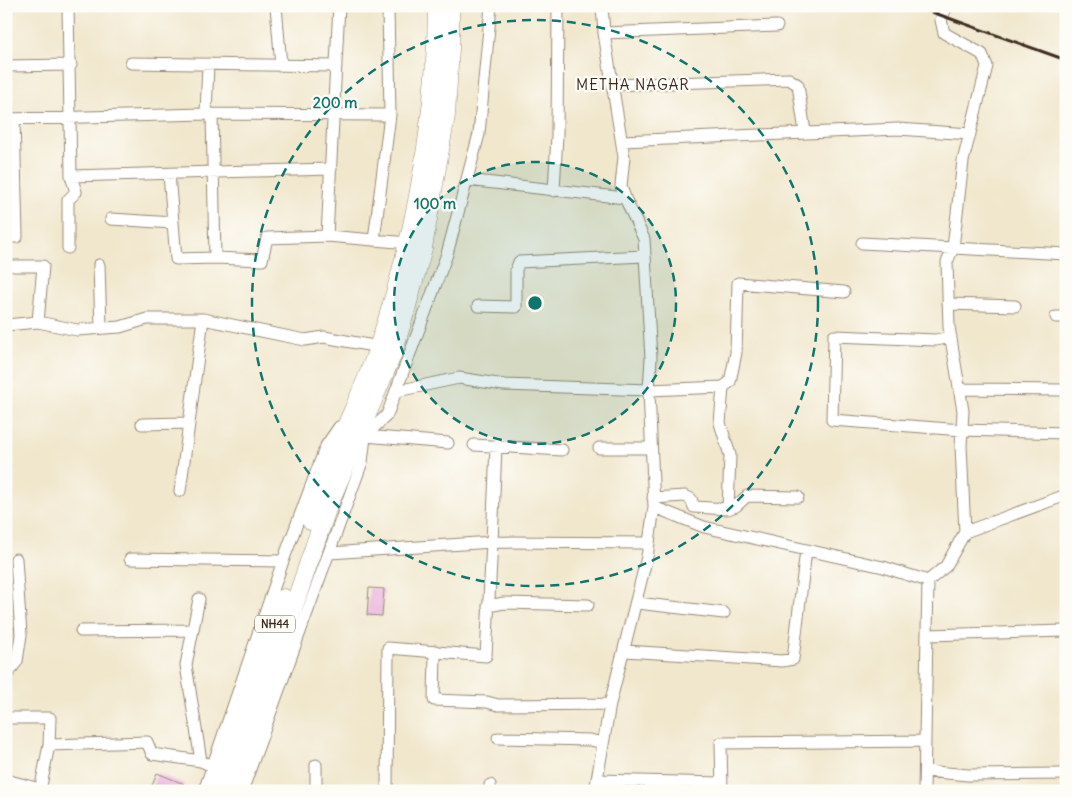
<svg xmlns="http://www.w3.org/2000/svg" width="1072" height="797" font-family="Delius,sans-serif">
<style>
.building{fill:#e8acda}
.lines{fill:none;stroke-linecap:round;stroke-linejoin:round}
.minor-casing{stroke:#968876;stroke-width:13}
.highway-casing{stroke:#968876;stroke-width:19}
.minor{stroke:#fff;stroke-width:11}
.highway{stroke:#fff;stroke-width:18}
.rail{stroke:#3b2a1e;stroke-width:3}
.ring{fill:none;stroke:#0f766e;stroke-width:2.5;stroke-dasharray:9 6}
.labels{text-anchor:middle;stroke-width:4.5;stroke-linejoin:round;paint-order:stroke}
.shield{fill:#fdfcf7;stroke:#75695f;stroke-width:1}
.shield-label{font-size:11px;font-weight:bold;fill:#3b2a1e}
.quarter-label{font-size:15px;letter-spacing:1px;fill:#3b2a1e;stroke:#fdfcf7}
.centre{fill:#0f766e;stroke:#fdfcf7;stroke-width:2.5}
.ring-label{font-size:15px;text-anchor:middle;font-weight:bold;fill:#0f766e;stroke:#fdfcf7;stroke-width:4.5;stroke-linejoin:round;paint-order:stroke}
</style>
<rect width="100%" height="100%" fill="#fdfcf7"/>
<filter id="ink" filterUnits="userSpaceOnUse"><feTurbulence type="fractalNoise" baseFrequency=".02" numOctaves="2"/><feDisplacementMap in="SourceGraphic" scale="10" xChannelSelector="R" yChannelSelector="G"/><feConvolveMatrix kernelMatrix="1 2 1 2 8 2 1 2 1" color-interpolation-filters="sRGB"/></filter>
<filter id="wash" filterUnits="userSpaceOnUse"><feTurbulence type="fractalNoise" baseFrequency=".0096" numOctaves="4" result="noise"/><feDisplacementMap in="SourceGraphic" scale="20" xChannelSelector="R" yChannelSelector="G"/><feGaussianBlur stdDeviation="1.12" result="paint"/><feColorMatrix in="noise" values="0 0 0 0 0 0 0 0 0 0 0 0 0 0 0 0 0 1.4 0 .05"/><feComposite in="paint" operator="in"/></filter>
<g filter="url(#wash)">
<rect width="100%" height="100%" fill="#f1e7cd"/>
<g id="blocks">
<path class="building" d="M369,588L384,589L382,616L367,615Z
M13,627L12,647H6V628Z
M157,773L184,784L181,791H150Z"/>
</g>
</g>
<g filter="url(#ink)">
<use href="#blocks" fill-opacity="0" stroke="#968876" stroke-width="1"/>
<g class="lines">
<g class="minor-casing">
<path id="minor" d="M68,6L71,176L331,169
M276,6L281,65
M602,6L604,33
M947,6L941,20L944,33L982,54L987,66L963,161L953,248L1066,254
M131,63L336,66
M6,66L71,65
M613,85L789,79L798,85L805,132
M206,114L208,64
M212,114L215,258L262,260L267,238L327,236L339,6
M6,119L206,114L390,115
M622,141L898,129L970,134
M169,174L176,259L215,258
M467,180L625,198L644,239L651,358L649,390L654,507L647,557L610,704L595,791
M554,191L557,135L558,6
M625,198L621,186L624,157L604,33L777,26
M111,219L173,223
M327,236L409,243
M6,237H17L14,119
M374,240L390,115L388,6
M862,243L953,248L947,262L949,327L963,411L961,446L965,532
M68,248V200L76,192L71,176
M99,265L101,328
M14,266H43L38,322
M948,304L1015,306
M478,306L516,307V270L519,262L644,256
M1056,317H1066
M6,325L38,322L77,330L120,327L147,319H203L305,340L324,337L379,347
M951,337L936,340L834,336L832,420L962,430L1066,433
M960,389L1066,390
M397,391L459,378L504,385L649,390L723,387L730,382L736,353L738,283L844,292
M142,424L187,423
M365,436L387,415L447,254L479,134L491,6
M365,436L448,443
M474,445L562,450
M496,447L492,542L649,543
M599,448H651
M180,491L203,319
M653,498L685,496L691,499L694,507L728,509L730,455L720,423L723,387
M654,507L704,527L883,567L928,581
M728,509L736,506L747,496L798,497
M330,553L492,542L486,656L388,648L387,791
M130,559L283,561
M199,599L186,665L201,761
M637,603L724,613
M488,606L504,603L588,605
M81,631L193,630
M927,635L1066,631
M435,651L434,700L487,702L498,705L610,704
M625,651L782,661L793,659L806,550
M6,676L17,661L21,635L16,559
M6,718H50L49,745L40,791
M498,738L590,740L603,743
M49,745L147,742L152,754L201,761L212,766
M925,771L968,775L1066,774
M6,780L40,789
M597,780L721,783
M204,791L283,561L326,446L339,427
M242,791L362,462L366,429
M316,791V765
M490,791V785
M722,791L721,743L925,741
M924,791L928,581L946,566L965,532L1066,495"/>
</g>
<g class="highway-casing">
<path id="highway" d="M311,521C318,500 325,478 333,457C348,419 367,383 379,345C416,234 436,123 437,6
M218,791L284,598
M231,791L327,509L393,353L405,313L423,248L446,115L450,48V6"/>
</g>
<use href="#minor" class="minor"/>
<use href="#highway" class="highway"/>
<path class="rail" d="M915,6L1066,60"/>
</g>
</g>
<circle cx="535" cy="303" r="141" fill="#0f766e" fill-opacity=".12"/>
<g class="ring">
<circle cx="535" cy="303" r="141"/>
<circle cx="535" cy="303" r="283"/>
</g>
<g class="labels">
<rect class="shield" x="255" y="615.5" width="40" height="17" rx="4"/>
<g class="shield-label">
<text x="275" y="628">NH44</text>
</g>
<g class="quarter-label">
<text x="633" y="90">METHA NAGAR</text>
</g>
</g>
<circle cx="535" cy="303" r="8" class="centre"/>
<g class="ring-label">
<text x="335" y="108">200 m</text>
<text x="435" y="209">100 m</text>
</g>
<rect width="1072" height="797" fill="none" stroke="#fdfcf7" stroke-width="25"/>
</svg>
